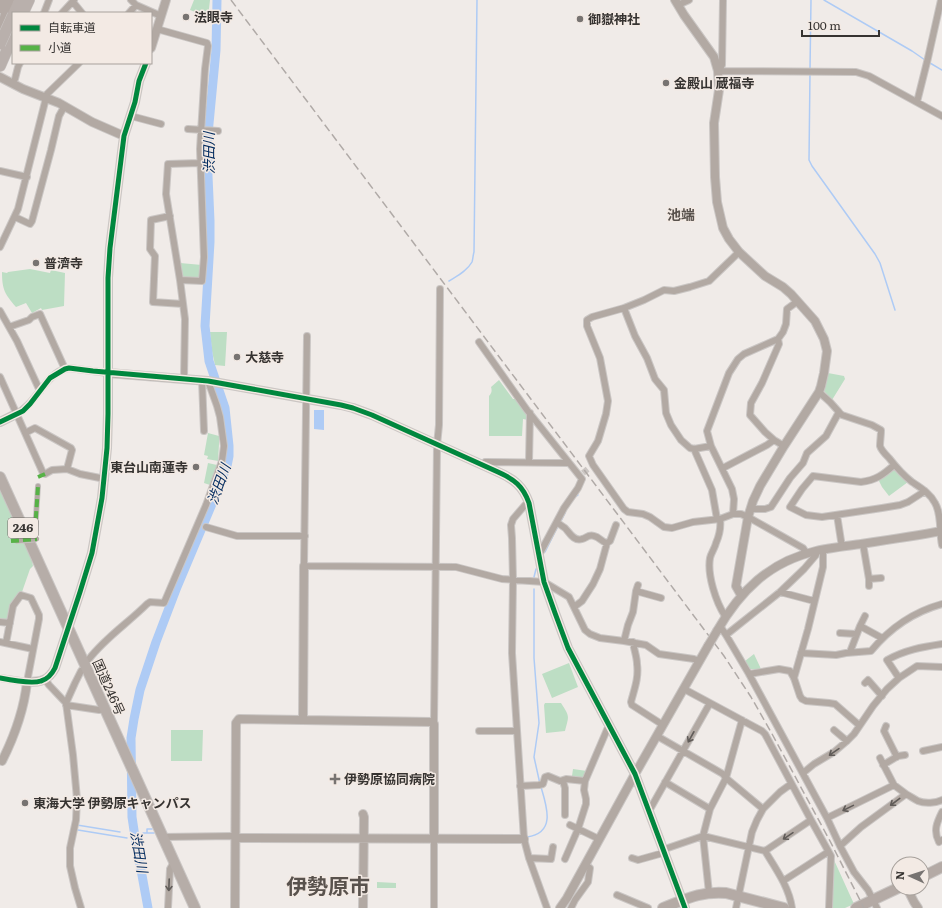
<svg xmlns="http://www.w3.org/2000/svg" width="942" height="908" font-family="Literata,'Noto Sans JP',serif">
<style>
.green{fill:#bddec4}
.water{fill:#aecbf5}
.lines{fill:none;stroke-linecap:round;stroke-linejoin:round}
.stream{stroke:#aecbf5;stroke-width:1.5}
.river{stroke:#aecbf5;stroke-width:9}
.minor-tunnel{stroke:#cbc6c3;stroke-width:6;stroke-dasharray:6 3;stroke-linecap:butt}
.pedestrian-casing{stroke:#cac6c4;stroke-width:6}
.minor-casing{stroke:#cac6c4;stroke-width:8}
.tertiary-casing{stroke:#cac6c4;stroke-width:10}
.primary-casing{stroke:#cac6c4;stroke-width:12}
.trunk-casing{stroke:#cac6c4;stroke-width:12}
.motorway-casing{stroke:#cac6c4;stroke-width:12}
.pedestrian{stroke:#b2a9a3;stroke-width:4.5}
.minor{stroke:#b2a9a3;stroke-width:6}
.tertiary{stroke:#b2a9a3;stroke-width:8}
.primary{stroke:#b4aaa5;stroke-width:10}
.trunk{stroke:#b6ada8;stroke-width:10}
.motorway{stroke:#b9b0ac;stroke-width:11}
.rail{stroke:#b0aaa7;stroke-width:1.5;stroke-dasharray:8 4;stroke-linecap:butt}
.pedestrian-bridge-casing{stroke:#cac6c4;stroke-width:6;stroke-linecap:butt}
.tertiary-bridge-casing{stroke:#cac6c4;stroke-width:10;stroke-linecap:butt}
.motorway-bridge-casing{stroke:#cac6c4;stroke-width:12;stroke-linecap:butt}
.pedestrian-bridge{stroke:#b2a9a3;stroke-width:4.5}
.tertiary-bridge{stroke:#b2a9a3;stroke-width:8}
.motorway-bridge{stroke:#b9b0ac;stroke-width:11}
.quiet{stroke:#56b246;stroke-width:4;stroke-dasharray:8 4;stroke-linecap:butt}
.cycleway-casing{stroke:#f3eae4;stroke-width:8}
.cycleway{stroke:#00873e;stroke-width:5}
.oneway{stroke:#615c59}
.poi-dot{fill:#777371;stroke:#f3eae4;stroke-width:1.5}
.labels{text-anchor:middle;stroke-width:3;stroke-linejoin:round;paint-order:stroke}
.shield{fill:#f3eae4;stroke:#6f6a67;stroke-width:1}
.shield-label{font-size:12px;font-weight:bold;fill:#363331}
.poi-label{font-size:13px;font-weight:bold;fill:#363331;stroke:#f3eae4;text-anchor:start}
.street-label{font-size:13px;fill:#363331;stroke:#f3eae4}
.water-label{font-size:14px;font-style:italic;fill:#022b5f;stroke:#f3eae4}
.neighbourhood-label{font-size:14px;font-weight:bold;fill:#59524d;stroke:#f3eae4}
.town-label{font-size:21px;font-weight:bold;fill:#59524d;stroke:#f3eae4}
</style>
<rect width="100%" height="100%" fill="#f0ebe8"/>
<path class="green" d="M194,0H210L208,17L190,10Z
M180,263L202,265L200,279H183Z
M30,269L50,273L51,270L65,273L64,306L42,310L41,308L32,313L26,303L16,307C5,294 2,290 2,272L7,273L8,272Z
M210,332H227L225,366L215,365L212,351Z
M828,373L844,376L845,379L832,400L824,391Z
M499,380L513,399H518L528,413V420L523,419L522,436H489V396C492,393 492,390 491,387Z
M208,433L219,436V444L218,461L207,459L208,456L204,455Z
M208,463L217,465L216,472L210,485L204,483Z
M893,468L899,475L908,482L889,496L882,487L878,479Z
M0,488L31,555L33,566L30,569L22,592H19L11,605L8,619L7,620L0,619Z
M754,654L761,669H749L745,661Z
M569,663L578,687L552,698L542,674Z
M545,703H561C570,717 569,715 565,731L546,733L544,705Z
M171,730H203L202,761H171Z
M573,769L587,771L582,779L569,778V776H572Z
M833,860H834L854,904L845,908H831Z
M377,882L396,883V888H377Z"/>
<path class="water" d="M314,410H324V430L314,429Z"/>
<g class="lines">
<path class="stream" d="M824,0L912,51L925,60
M930,63L942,70
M810,69L811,0
M810,73L809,160L812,166L875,254L880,263L895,310
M449,281C457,276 467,271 472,262C473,259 473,255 474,252L477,0
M574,498L578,495
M561,521L565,513
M545,552L558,526
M534,577L536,569
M534,589V658L539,723L534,757L540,784
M77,825L120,832
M78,830L127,838
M143,833H154
M147,833V829H152
M527,837C556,833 547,807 541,787
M131,838L135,837"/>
<path class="river" d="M148,908L135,837L132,817L131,738L134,719L140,690L156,642L177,587L217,492L227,466L229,456V446L225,408L209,361L205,326L210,242V221L208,176V134L216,50L217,0"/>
<path class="minor-tunnel" d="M583,473L589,468"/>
<g class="pedestrian-casing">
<path id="pedestrian" d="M35,531L38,486"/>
</g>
<g class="minor-casing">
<path id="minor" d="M131,0L136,5L161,16
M73,2L82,13
M678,5L689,0
M44,13L49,0
M62,13L74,0
M129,13L136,5
M157,29L207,43L208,46L205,69L200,149L204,257L202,281L180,280
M718,71L856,72L869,76L942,116
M718,71L722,65L723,0
M15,79L18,67L20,63
M917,102L928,58L941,0
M131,116L161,124
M188,129L218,131
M0,171L27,177
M170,216L151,220L150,249L155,256L153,302L183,304
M15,217L30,224L32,221L51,150L59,116L64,107
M0,247L18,209L47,94L79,63
M798,301L787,309L786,324L783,332L778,339L744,354L738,359L729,373L707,431L711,446L732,489L734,499L733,514H741L748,517L803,548L807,554
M624,308L592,317L587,320V326L600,358L608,401L606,414L598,441L589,456L593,465L624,509L628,512L643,514L650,517L664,527L672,528L693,522L720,519L733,514
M0,311L17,341L40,391
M9,327L29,320L32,317L40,314L65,369
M307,336L304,566L456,567L502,579L544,582L569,597L585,630L590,634L600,638L624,641L646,645L659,654L694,659L700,661
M479,342L527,410L582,479L578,488L564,508L539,555
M0,377L43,473L45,474L52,470L67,469L80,474L105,479
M184,378L185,319L180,280L166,194L168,164L200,163
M202,380L204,431
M819,392L830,402L839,412L842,415L872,425L881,430C881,435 880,442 880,446C881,450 886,455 889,458C896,467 903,475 912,482C921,488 930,493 935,503C942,515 939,532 942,545
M16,414C38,403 44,373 69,368L108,373
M25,433L35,428L71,448L72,450L67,469
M774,440L765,432L750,415L751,403L762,383L779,344L778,339
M711,446L694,449L690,448L681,440L671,425L666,413L664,390L655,379L647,358L635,336L624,308L644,300L664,290L674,291L690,287L709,281L739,252
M694,449L712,490L717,519
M529,462L530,413
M482,465L485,462L569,463
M894,465C883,475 876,480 861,482L813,476L802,489L790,507L806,515L822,517L882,508L900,505L908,502L925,491
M723,468L767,445L774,440L784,446
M529,503L525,505L513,519L511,525L512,538L513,580L512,653L524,839L529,858L547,908
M750,509H765L771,507L790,478L803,463L807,453L826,436L839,412
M837,515L842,547
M720,519C721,526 719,536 716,543C715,548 711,553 710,558C707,575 716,602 725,616
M557,522C559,524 562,526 565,528C569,532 574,542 582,539C587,538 588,534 594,536C600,537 601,542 607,543L610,541L616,525
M206,527L237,536H305
M863,544L869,579V586
M869,579L881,578
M636,591L661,598
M780,592L814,601
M574,607L582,601L593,584L600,569L607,543
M0,622L10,623
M720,626L726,635L749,674L827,818L840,846L854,872L868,890L877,908
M860,626L865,616
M840,633L856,634
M726,635L780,592L804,569L816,555V551
M624,641L628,625L633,612L636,591L638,585
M0,642L33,649
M633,642C634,650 637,657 637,664C639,678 634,690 631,702L632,705L663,725
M850,652L860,626L882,638
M801,653L836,655L846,653L871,651C890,628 913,612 942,604
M89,659C105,638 128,623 147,604L150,602L164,603L206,505L222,461L224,446L220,417L217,406L208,381
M749,674L779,669L790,671L794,678L800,696L802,699L806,701L829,703L835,704L859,725
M0,678L27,682L39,619V615L31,598L21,595L13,606L6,643
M794,678L808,629L823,567V550
M899,678L887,660C905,650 922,647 942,644
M45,679L49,685L66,703L73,755L77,799L76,820L70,848V866L75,888L81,908
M865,683L868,680L882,696
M684,689L762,731L765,734L811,820L831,856L829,908
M66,703L75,683L81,671
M66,705L99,710L105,709
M434,724L437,445L439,425L440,289
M886,726L884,731L897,757
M834,730L847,741
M479,731H517
M657,736L723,774L726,778L763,809
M923,751L942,747
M880,758L894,785L906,794
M883,765L898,756L905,755
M803,773L814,764L834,752L847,741L854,734L873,706L887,689L899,678L917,666L942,667
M563,781L565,788V815
M665,782L710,809
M520,786L539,785L543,784L545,777L548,776L560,781L566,779L585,781
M649,811L710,703
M942,812C937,822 933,831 939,842L942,840
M827,818L894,785
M570,825L599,839
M162,837L233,836L236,838
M840,846L861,827L906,794C910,796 914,799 918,801C925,804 936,803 942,800
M662,850L703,836L765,851C776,869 789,887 792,908
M765,851L811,820
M529,858L551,859L553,847
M632,858L638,860L663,853
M565,859L578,829L586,804V799L584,790L585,781L609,725
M783,881L828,852
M709,893L703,836L710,809L726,778L742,720
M617,895L648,908
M168,908L170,869L174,862
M434,908V839
M571,908L575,900L588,882L590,868L585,865
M736,908L752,832L757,820L763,809L780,792L791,784"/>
</g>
<g class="tertiary-casing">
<path id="tertiary" d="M675,0L684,15L714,57L718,71L719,90L714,123L715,177L717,202L723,228L729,239L739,252L765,276L783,287L791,294L815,321L824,339L827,351L824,373L821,386L819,392L784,446L760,486L753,501L748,517L736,586L741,595
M151,48L166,0
M0,77L23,89L59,103L92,122L124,136
M108,373L208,381L341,405L353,408L372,415L498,472C514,479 523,486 529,503L544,582L555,613L568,648L635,774L685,908
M0,422L16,414
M717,631C740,591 769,562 816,551C830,548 846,546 861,544C888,540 915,536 942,531
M303,720L304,566
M2,761C15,735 24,710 27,682C41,682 48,681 55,668L80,592L92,553L102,498L107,448L108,414V278L110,248L124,136L135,102L139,81L146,63
M363,814L364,817L363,908
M236,838L524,839
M907,888L914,902L918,908
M235,908L236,723L239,719L432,722L434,724V839
M560,908L567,898L635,774L708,646"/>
</g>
<g class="primary-casing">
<path id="primary" d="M0,8L2,0
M1,35L9,0
M922,877L942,867
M663,908C686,899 701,891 726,893L784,908
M856,908L898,888"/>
</g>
<g class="trunk-casing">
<path id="trunk" d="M0,477L195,908"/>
</g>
<g class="motorway-casing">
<path id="motorway" d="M14,13L20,0
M23,13L29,0
M0,66L13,36"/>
</g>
<use href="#pedestrian" class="pedestrian"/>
<use href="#minor" class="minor"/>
<use href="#tertiary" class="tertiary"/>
<use href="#primary" class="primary"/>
<use href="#trunk" class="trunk"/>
<use href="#motorway" class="motorway"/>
<path class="rail" d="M231,0L724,656L751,697L771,732L830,841L864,908"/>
<g class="pedestrian-bridge-casing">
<path id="pedestrian-bridge" d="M16,541L37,539"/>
</g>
<g class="tertiary-bridge-casing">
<path id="tertiary-bridge" d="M708,646L717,631"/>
</g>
<g class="motorway-bridge-casing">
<path id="motorway-bridge" d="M0,44L13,15"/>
</g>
<use href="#pedestrian-bridge" class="pedestrian-bridge"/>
<use href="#tertiary-bridge" class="tertiary-bridge"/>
<use href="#motorway-bridge" class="motorway-bridge"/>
<path class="quiet" d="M38,477L45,474
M35,531L38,486
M11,541L37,539"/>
<g class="cycleway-casing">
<path id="cycleway" d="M0,422L23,411L30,404L50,378L65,369L69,368L93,371L208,381L341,405L353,408L372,415L498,472C514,479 523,486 529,503L544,582L555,613L568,648L635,774L685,908
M0,678C10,680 32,684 41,681C48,679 52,674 55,668L80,592L92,553L102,498L107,448L108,414V278L110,248L124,136L135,102L139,81L146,63"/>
</g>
<use href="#cycleway" class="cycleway"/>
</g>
<defs><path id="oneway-shaft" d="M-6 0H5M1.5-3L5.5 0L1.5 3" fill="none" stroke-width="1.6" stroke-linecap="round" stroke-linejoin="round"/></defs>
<g class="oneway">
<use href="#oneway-shaft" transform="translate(691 737) rotate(119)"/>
<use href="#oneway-shaft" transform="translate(834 752) rotate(145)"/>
<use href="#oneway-shaft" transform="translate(895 802) rotate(143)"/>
<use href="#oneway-shaft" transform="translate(848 808) rotate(154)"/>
<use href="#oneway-shaft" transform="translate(788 836) rotate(146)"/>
<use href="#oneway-shaft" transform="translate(169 885) rotate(92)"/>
</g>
<g class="poi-dot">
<circle cx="186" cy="17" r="4"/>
<circle cx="580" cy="19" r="4"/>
<circle cx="666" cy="83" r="4"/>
<circle cx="36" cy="263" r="4"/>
<circle cx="237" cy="357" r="4"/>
<circle cx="196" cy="467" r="4"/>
<path d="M333 773h4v4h4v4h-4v4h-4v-4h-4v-4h4z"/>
<circle cx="25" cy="803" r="4"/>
</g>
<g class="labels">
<rect class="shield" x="8" y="518" width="30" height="20" rx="3"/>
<g class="shield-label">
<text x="23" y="532">246</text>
</g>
<g class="poi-label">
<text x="194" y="22">法眼寺</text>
<text x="588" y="24">御嶽神社</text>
<text x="674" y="88">金殿山 蔵福寺</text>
<text x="44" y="268">普濟寺</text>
<text x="245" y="362">大慈寺</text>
<text x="188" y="472" text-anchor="end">東台山南蓮寺</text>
<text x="344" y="784">伊勢原協同病院</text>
<text x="33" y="808">東海大学 伊勢原キャンパス</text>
</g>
<g class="street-label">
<text transform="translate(109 687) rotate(66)" y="5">国道246号</text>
</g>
<g class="water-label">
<text transform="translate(209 153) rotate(-90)" y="5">渋田川</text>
<text transform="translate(219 484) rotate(-70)" y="5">渋田川</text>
<text transform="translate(139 852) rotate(80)" y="5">渋田川</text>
</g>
<g class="neighbourhood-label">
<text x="681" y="220">池端</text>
</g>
<g class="town-label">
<text x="328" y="894">伊勢原市</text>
</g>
</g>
<rect x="12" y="12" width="140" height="52" fill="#f3eae4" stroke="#a7a19c"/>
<rect x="20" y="25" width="20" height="6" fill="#00873e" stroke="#a7a19c"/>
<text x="48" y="32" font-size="12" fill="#363331">自転車道</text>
<rect x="20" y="45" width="20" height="6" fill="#56b246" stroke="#a7a19c"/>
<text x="48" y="52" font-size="12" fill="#363331">小道</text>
<g transform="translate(910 876) rotate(273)"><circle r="19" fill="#f3eae4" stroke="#a7a19c"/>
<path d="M0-3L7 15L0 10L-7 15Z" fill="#777371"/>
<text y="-6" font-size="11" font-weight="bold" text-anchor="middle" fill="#363331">N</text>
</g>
<path d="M802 30v6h77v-6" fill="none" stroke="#363331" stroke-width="2"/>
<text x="808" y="30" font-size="12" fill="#363331" stroke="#f3eae4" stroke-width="3" paint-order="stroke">100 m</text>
</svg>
